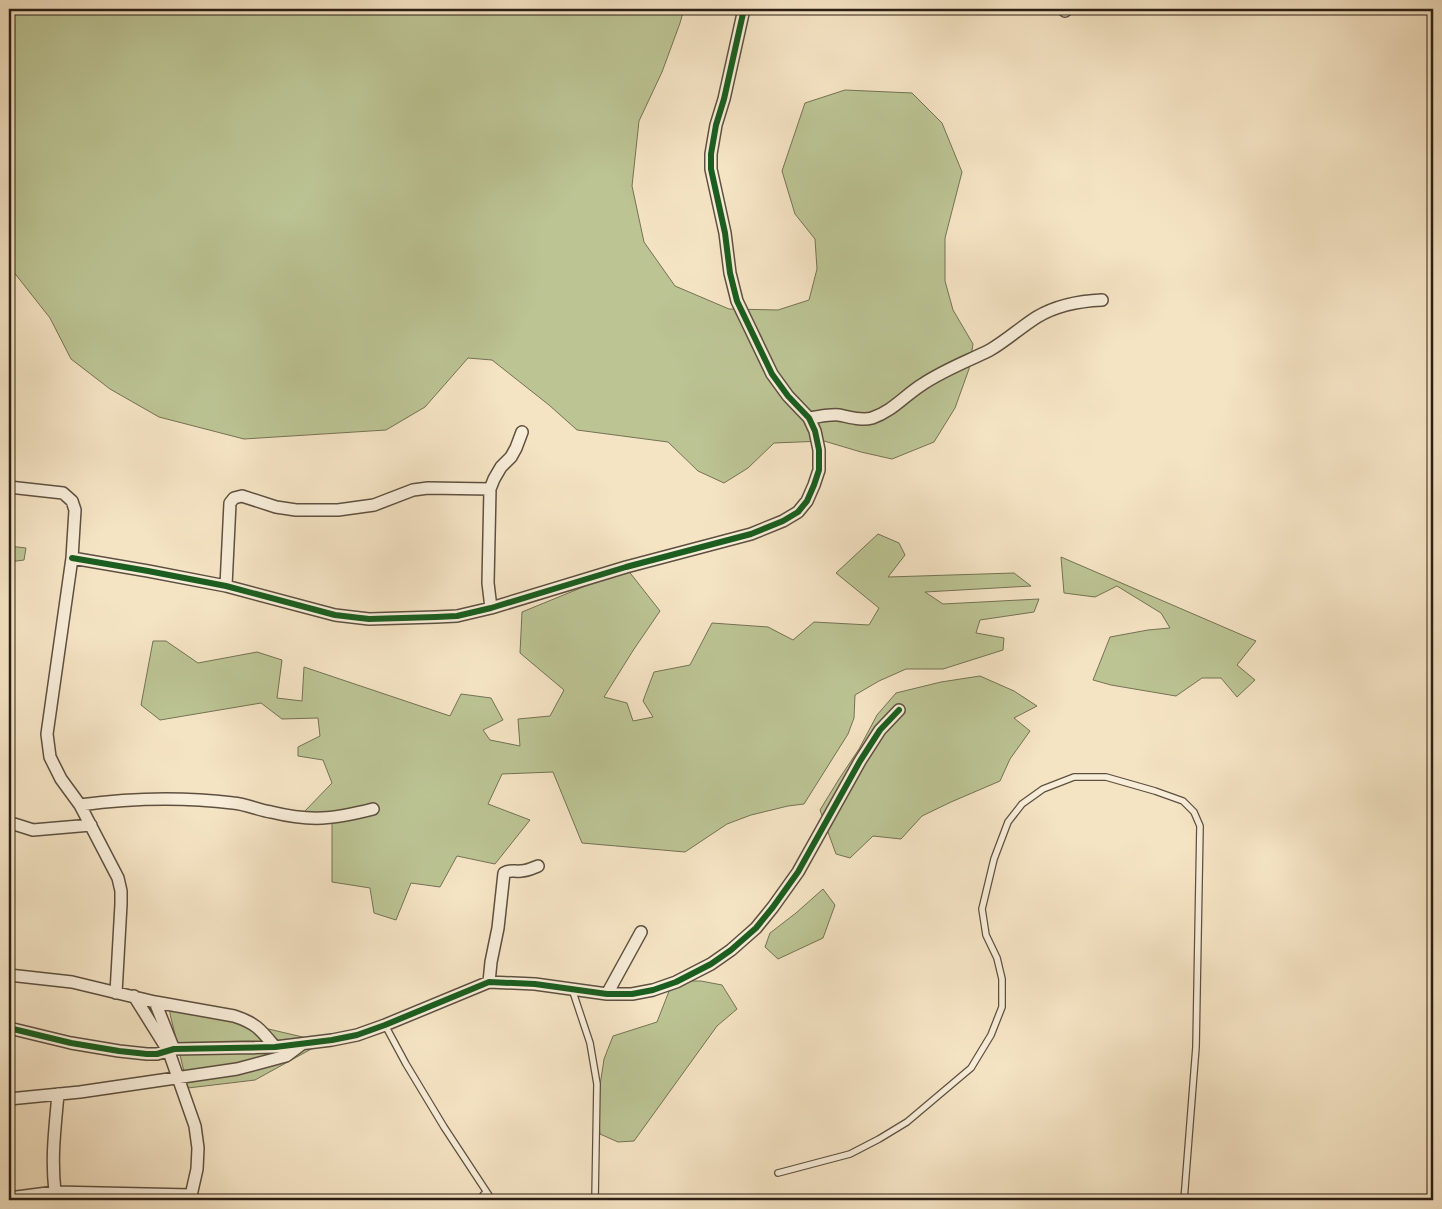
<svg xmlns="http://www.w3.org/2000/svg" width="1442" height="1209" font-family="'Old Standard TT',serif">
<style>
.green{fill:#bcc494;stroke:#747254}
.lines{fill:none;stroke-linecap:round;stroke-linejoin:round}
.service-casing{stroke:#5e5040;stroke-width:8}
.minor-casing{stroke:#5e5040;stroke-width:14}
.service{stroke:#f8edd9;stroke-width:5.5}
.minor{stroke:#f8edd9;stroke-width:11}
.cycleway-casing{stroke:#f8edd9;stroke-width:9}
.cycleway{stroke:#1b5e20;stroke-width:6}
</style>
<rect width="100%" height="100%" fill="#f5e4c4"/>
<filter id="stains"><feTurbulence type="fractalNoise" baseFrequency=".004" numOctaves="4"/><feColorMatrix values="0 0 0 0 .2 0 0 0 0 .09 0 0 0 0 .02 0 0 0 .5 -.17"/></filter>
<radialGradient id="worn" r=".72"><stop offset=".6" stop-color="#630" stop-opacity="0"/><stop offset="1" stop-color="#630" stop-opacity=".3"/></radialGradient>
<path class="green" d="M9,9H684L680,23L662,72L639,121L632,186L644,242L675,286L729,309L778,310L809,300L817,269L815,239L795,214L782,171L805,103L845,90L912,93L942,123L962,172L945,238V281L953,310L973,344L969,369L955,408L934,442L892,459L861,452L824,441L774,443L748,468L724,483L698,471L668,442L577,430L549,405L492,360L468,358L425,407L386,430L244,439L159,417L110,389L71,359L50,318L9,266Z
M878,534L899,543L905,555L888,577L1014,573L1031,586L925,592L943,604L1039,599L1034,612L980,620L976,633L1004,638L1003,650L943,669H906L879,681L855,695L854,718L848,734L804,804L788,806L751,815L727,824L685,852L582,843L553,772L502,774L488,804L530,820L495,864L457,856L440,887L411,883L396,920L374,913L370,888L332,882V816L303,813L332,783L323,760L298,756V747L320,736L318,718L282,719L261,703L160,720L141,705L153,641H166L198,663L257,652L282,660L277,698L302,701L304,667L450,716L461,694L491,698L503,720L483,730L490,740L520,746L518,719L550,716L564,690L520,653L522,612L627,569L660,611L634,649L604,697L627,703L633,721L653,717L643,701L654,672L690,665L712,623L768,627L793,640L814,622L869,625L879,608L836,573Z
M9,546L26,548L24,560L9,562Z
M1061,557L1256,641L1237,665L1255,680L1237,697L1221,678H1202L1176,696L1111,685L1093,680L1110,637L1148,630L1170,628L1161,613L1117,586L1095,597L1064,593Z
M980,676L1014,691L1037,706L1014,718L1030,731L1010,759L1000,781L951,802L922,816L901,839L873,836L850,858L836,854L820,810L839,779L859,749L877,715L896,693L941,682Z
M823,889L835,905L823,938L778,959L765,947L770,933L796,913Z
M673,981H701L722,985L737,1009L717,1026L634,1141L618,1142L600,1134L597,1106L604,1059L613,1036L657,1022Z
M170,1006L324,1042L255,1080L188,1088L170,1014Z"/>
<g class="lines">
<g class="service-casing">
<path id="service" d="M572,989L590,1043L597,1084L595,1200
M385,1025L406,1064L444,1127L492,1200
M778,1173L850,1154L879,1139L907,1122L971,1068L991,1035L1002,1007V979L997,958L986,935L982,909L994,859L1008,822L1022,804L1043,789L1074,777H1106L1155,791L1183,801L1194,812L1200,826L1196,1047L1184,1200
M479,1200L486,1192"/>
</g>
<g class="minor-casing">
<path id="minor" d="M1065,11L1067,9
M809,418C818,417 829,414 839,415C850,417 861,421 872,418C893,411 905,395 923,384C944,370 968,361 990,350C1007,340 1021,327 1037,317C1057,305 1079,301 1102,300
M9,487L63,493L72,501L75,510L72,558L47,734L50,757L61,779L80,805L118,878L121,891V904L116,993
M72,558L148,571L226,586L335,615L369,619L436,617L457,616L491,608L626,567L751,534L783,521L798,512L807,501L814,485L819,470V450L815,431L809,418L788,396L772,374L737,301L730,273L725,233L711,169V154L716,125L724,99L744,9
M226,586L230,503L234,498L242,496L276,507L296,510H338L374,505L413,490L428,488L490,489
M491,608L488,583L490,489L494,479L501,467L511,457L516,448L522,432
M80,805C131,798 183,797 233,803C246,804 258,810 271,812C312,822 333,819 373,809
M9,825L14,824L33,830L91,825
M9,975L72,982L155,1002L234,1016C256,1023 261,1030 275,1047
M489,982L491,962L498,928L504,873C510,869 515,872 521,871C527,871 533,868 538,866
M607,994L641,932
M134,996L169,1052L195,1126L198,1148L197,1169L190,1200
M155,1002L173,1047
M9,1028L71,1043L119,1051L147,1054H157L174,1049L275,1047L332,1040L357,1035L385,1025L489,982L535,984L607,994H632L653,990L676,982L711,964L731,950L756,928L773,907L798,872L860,761L880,730L899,710
M9,1099L80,1092L237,1069L286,1056L302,1044
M55,1192C51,1157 55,1129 58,1094
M9,1198L55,1192L191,1195"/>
</g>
<use href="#service" class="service"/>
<use href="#minor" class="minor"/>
<g class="cycleway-casing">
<path id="cycleway" d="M72,558L148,571L226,586L335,615L369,619L436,617L457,616L491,608L626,567L751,534L783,521L798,512L807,501L814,485L819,470V450L815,431L809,418L788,396L772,374L737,301L730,273L725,233L711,169V154L716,125L724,99L744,9
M9,1028L71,1043L119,1051L147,1054H157L174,1049L275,1047L332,1040L357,1035L385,1025L489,982L535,984L607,994H632L653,990L676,982L711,964L731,950L756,928L773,907L798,872L860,761L880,730L899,710"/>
</g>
<use href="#cycleway" class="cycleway"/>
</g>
<rect width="1442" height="1209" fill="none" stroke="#f5e4c4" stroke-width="30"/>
<rect x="10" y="10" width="1422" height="1189" fill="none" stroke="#2b1f14" stroke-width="2.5"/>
<rect x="15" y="15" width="1412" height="1179" fill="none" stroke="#2b1f14"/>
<rect width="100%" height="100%" filter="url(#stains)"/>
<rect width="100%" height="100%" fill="url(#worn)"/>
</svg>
